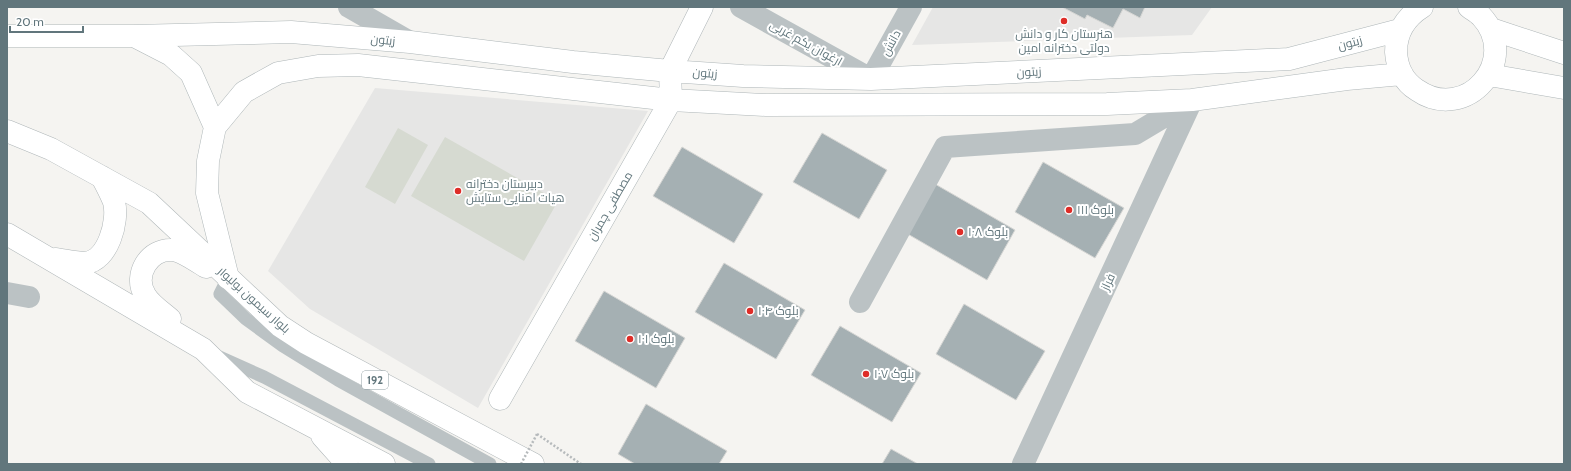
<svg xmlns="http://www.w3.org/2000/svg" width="1571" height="471" font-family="Cabin,Cairo,sans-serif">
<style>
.built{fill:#e6e6e5}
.green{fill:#d6dad1}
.building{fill:#a5b0b3;stroke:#d6d6d4}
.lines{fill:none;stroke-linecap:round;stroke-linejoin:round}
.secondary-casing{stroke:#aeb6b8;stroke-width:23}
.primary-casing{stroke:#afb6b8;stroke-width:23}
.path{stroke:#b6babc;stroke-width:2.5;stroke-dasharray:2 2;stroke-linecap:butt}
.lane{stroke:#bbc2c4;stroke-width:13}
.street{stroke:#bbc2c4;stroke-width:22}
.secondary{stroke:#fff;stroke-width:22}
.primary{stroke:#fff;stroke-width:22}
.path-bridge{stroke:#b6babc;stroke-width:2.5;stroke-dasharray:2 2;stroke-linecap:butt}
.poi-dot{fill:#de2d28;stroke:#fff;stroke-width:1.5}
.labels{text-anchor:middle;stroke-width:4;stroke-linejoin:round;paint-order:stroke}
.shield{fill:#fff;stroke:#909fa3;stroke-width:1}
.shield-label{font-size:11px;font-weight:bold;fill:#61767c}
.poi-label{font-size:12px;fill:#61767c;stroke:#fff;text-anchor:start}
.street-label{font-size:12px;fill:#61767c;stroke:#fff}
</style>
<rect width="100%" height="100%" fill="#f5f4f1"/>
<path class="built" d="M933,7H1212L1192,35L912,45Z
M375,88L648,111L478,408L310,309L268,271Z"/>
<path class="green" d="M398,128L428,145L395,204L365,187Z
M445,137L558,201L524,261L411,196Z"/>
<path class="building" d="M1062,7H1145L1140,18L1123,9L1113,28L1087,15L1085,19Z
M822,133L887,170L859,219L793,182Z
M682,147L763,194L734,243L653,196Z
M1043,162L1124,208L1095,258L1015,212Z
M935,184L1015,230L987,280L906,233Z
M724,263L805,310L776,359L695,312Z
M604,291L685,338L656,388L575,341Z
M964,304L1045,351L1016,400L936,354Z
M840,326L921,373L892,422L811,375Z
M646,404L727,451L719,464H635L618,454Z
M891,449L918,464H882Z"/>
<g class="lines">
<g class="secondary-casing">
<path id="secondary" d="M1422,7C1406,17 1396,33 1396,52C1397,68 1404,82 1417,90C1466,124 1522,60 1481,16C1478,13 1473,10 1469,7
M1491,29L1564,53
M7,36H134L291,32L410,42L573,62L670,71L743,76L871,79L1289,59L1400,30
M136,37L171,55L191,73L215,127
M1489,75L1564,88
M228,278L207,193L208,161L215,127L244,92L278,73L318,66L358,65L671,100L766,105L1107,104L1192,100L1347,79L1402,74
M500,399L671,100L670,71L702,7"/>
</g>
<g class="primary-casing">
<path id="primary" d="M7,131L51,149L149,203L280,326L306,343L533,464
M7,234L203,349L247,392L384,464
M55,259C64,260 75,263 85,263C108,261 119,221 114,202C111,194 106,185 102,177
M170,319C162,312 150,304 145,295C133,275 149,248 173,250C182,251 198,262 206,267
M322,436L347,464"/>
</g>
<path class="path" d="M537,434L581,464"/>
<path class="lane" d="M228,278L220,294L246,319L283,346L338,380L490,464
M217,356L264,377L429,464"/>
<path class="street" d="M349,7L410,42
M741,7L871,79L911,7
M7,293L29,297
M860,302L945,147L1135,134L1192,100
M1023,464L1192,100"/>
<use href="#secondary" class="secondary"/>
<use href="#primary" class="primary"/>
<path class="path-bridge" d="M521,464L537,434"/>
</g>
<g class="poi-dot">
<circle cx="1064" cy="21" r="4"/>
<circle cx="458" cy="191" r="4"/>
<circle cx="1069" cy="210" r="4"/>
<circle cx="960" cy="232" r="4"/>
<circle cx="750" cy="311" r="4"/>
<circle cx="630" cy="339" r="4"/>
<circle cx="866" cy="374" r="4"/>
</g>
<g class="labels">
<rect class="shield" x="362" y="371" width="26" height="18" rx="3"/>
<g class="shield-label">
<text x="375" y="384">192</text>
</g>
<g class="poi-label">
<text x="1064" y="38" text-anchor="middle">هنرستان کار و دانش<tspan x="1064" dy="14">دولتی دخترانه امین</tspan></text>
<text x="466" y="188">دبیرستان دخترانه<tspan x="466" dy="14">هیات امنایی ستایش</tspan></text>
<text x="1077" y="214">بلوک ۱۱۱</text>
<text x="968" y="236">بلوک ۱۰۸</text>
<text x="758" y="315">بلوک ۱۰۴</text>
<text x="638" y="343">بلوک ۱۰۱</text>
<text x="874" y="378">بلوک ۱۰۷</text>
</g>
<g class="street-label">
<text transform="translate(383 40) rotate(5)" y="4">زیتون</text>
<text transform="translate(806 43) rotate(29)" y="4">ارغوان یکم غربی</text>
<text transform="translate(891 43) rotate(-61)" y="4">دانش</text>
<text transform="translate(1350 43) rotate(-15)" y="4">زیتون</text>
<text transform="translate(1029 72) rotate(-3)" y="4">زیتون</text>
<text transform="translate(705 73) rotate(4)" y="4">زیتون</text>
<text transform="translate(610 206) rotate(-60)" y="4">مصطفی چمران</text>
<text transform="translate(1108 282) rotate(-65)" y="4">فراز</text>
<text transform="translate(254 300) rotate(42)" y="4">بلوار سیمون بولیوار</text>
</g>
</g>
<rect width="1571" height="471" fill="none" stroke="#61767c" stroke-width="16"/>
<path d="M10 26v6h73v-6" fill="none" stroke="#61767c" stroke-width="2"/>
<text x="16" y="26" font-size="12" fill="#61767c" stroke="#ffffff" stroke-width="3" paint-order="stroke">20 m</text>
</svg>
